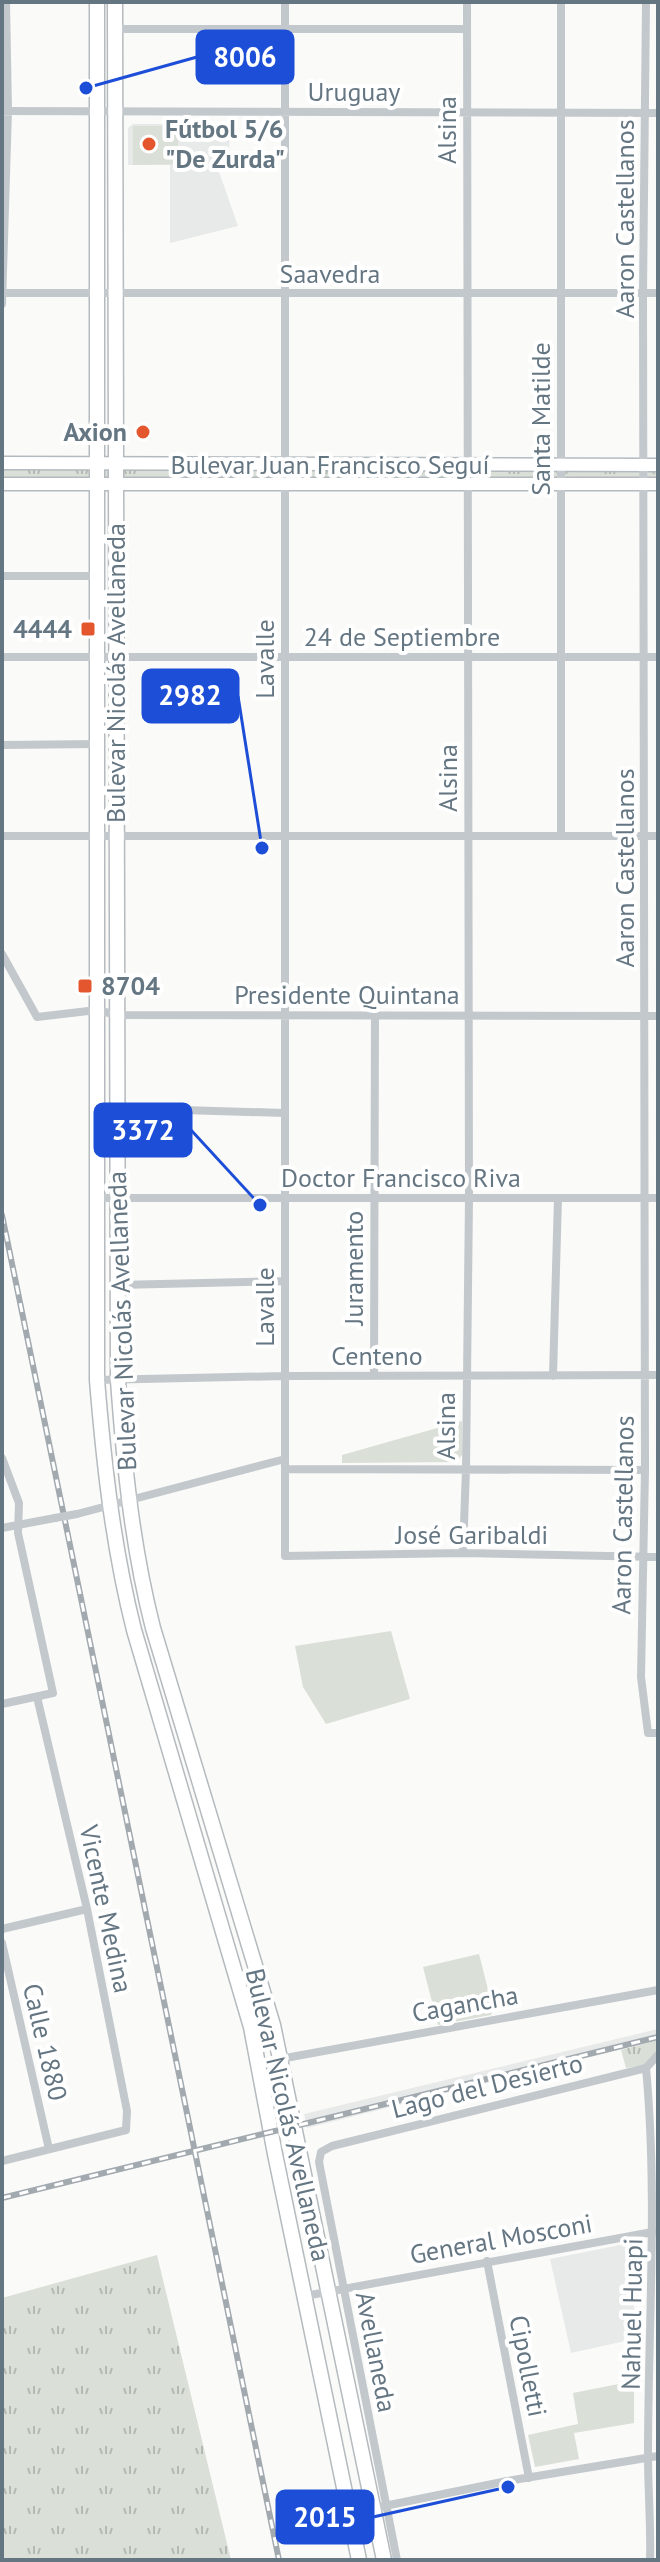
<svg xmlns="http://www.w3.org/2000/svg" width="660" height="2562" font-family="'PT Sans',sans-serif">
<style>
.built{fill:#e8e9e9}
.grass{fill:url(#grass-tufts)}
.green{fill:#dadfd7}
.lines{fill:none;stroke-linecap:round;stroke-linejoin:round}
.secondary-casing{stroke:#b3babf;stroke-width:15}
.primary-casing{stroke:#b5babe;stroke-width:17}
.street{stroke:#c3c8cc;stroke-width:8}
.secondary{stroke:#fff;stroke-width:12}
.primary{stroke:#fff;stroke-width:14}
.rail-casing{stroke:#a2aab0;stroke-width:6}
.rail{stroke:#fff;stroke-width:3;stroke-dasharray:9;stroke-linecap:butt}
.street-bridge{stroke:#c3c8cc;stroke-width:8}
.poi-dot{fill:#e4572e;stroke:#fff;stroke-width:3}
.labels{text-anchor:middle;stroke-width:8;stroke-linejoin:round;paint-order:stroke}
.street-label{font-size:26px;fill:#657683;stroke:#fff}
.poi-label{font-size:26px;font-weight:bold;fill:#657683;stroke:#fff;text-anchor:start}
.leader{fill:none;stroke:#1d4ed8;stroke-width:3}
.callout-dot{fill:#1d4ed8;stroke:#fff;stroke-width:3}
.callout{fill:#1d4ed8;stroke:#1d4ed8;stroke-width:3}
.callout-label{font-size:28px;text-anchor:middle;font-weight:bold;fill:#fff}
</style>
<defs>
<pattern id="grass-tufts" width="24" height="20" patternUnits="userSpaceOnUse" patternTransform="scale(2)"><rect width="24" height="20" fill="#dadfd7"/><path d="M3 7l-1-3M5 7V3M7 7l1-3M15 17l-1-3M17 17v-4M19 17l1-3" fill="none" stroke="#b4b9b4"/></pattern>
</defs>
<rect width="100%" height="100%" fill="#fafaf8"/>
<path class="built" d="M133,124H230L229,155L217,156V166L238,226L170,243V165H128V128Z
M658,2029V2040L307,2128L304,2114Z
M630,2243L634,2266V2339L571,2353L550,2259Z"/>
<path class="grass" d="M2,463L658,465V484H2Z
M658,2040V2051L645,2065L626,2068L621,2050Z
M157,2255L231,2560H2V2298Z"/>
<path class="green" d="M133,126H178V164L133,165Z
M462,1421V1455L456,1462L342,1463V1455Z
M391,1631L410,1699L326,1724L303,1687L295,1646Z
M479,1954L493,2009L491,2015L438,2025L423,1967Z
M634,2381V2423L574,2433L579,2459L535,2467L528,2435L578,2424L573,2393Z"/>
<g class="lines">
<g class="secondary-casing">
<path id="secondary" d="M2,463L658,465
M2,484H658"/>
</g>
<g class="primary-casing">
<path id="primary" d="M97,2V1380C104,1465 113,1547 134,1630L251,2027L275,2154L359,2560
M115,2L118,1380C124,1464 132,1546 153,1628L273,2025L384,2560"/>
</g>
<path class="street" d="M285,2V1556L463,1553L658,1557
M561,2V836
M646,2L643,293L645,1470L641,1677L648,1733H658
M115,29H467
M2,111L658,113
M2,293H658
M2,304L8,111L6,2
M2,576H97
M2,657H658
M2,745L97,744
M2,836H658
M2,954L37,1017L97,1010L117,1015L658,1016
M117,1108L285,1113
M97,1198H658
M118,1285L285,1281
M374,1376L375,1015
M553,1376L558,1198
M97,1380L285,1376L658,1375
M2,1458L19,1503L18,1533L53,1693L2,1704
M285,1469L645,1470
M77,1514L285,1459
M2,1528L55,1518
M463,1553L466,1468L469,1198L467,2
M2,1929L87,1909
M2,1943L49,2149
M280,2059L658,1990
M646,2068C658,2198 648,2326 648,2455C648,2490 651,2525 650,2560
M2,2161L126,2130L127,2111L87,1909L37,1697
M487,2261L529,2478
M305,2296L658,2231
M350,2513L507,2481L658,2456
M397,2560L319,2162L321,2152L332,2146L646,2068L658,2055"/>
<use href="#secondary" class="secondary"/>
<use href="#primary" class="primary"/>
<g class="rail-casing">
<path id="rail" d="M2,1215L279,2560
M2,2198L658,2037"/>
</g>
<use href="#rail" class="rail"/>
<path class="street-bridge" d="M55,1518L77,1514"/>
</g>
<g class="poi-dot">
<circle cx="149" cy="144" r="8"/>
<circle cx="143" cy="432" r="8"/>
<rect x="80" y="621" width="16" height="16" rx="4"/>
<rect x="77" y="978" width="16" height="16" rx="4"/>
</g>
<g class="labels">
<g class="street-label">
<text x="354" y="101">Uruguay</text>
<text transform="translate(447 130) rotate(-90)" y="9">Alsina</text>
<text transform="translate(625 219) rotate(-90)" y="9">Aaron Castellanos</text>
<text x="330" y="283">Saavedra</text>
<text transform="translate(541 419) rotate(-90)" y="9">Santa Matilde</text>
<text x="330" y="474">Bulevar Juan Francisco Seguí</text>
<text x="402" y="646">24 de Septiembre</text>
<text transform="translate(265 659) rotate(-90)" y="9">Lavalle</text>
<text transform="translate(116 673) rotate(-90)" y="9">Bulevar Nicolás Avellaneda</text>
<text transform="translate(448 778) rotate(-90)" y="9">Alsina</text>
<text transform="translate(625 868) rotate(-90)" y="9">Aaron Castellanos</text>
<text x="347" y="1004">Presidente Quintana</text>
<text x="401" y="1187">Doctor Francisco Riva</text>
<text transform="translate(354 1268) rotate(-90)" y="9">Juramento</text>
<text transform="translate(265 1307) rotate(-90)" y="9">Lavalle</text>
<text transform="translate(122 1321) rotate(-92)" y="9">Bulevar Nicolás Avellaneda</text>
<text x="377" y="1365">Centeno</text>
<text transform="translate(446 1426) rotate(-90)" y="9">Alsina</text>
<text transform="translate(623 1515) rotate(-89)" y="9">Aaron Castellanos</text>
<text x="472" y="1544">José Garibaldi</text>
<text transform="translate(106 1909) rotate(78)" y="9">Vicente Medina</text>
<text transform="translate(465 2004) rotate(-10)" y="9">Cagancha</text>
<text transform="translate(45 2042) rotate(77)" y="9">Calle 1880</text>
<text transform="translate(487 2086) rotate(-14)" y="9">Lago del Desierto</text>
<text transform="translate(288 2115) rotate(77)" y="9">Bulevar Nicolás Avellaneda</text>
<text transform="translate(501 2239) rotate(-10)" y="9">General Mosconi</text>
<text transform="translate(632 2314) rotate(-89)" y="9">Nahuel Huapi</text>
<text transform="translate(376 2352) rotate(79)" y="9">Avellaneda</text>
<text transform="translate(528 2366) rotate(79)" y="9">Cipolletti</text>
</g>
<g class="poi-label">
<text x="165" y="138">Fútbol 5/6<tspan x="165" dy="30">"De Zurda"</tspan></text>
<text x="127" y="441" text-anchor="end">Axion</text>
<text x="72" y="638" text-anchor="end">4444</text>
<text x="101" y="995">8704</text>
</g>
</g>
<path class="leader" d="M86 88L197 57M262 848L238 696M260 1205L191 1130M508 2487L373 2517"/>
<g class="callout-dot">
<circle cx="86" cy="88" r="8"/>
<circle cx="262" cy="848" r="8"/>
<circle cx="260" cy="1205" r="8"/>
<circle cx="508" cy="2487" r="8"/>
</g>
<g class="callout">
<rect x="197" y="31" width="96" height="52" rx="8"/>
<rect x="143" y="670" width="95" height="52" rx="8"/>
<rect x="95" y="1104" width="96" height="52" rx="8"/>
<rect x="277" y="2491" width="96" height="52" rx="8"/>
</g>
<g class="callout-label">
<text x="245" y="67">8006</text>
<text x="190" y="705">2982</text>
<text x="143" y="1140">3372</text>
<text x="325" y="2527">2015</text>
</g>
<rect width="660" height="2562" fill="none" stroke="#657683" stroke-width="8"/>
</svg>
